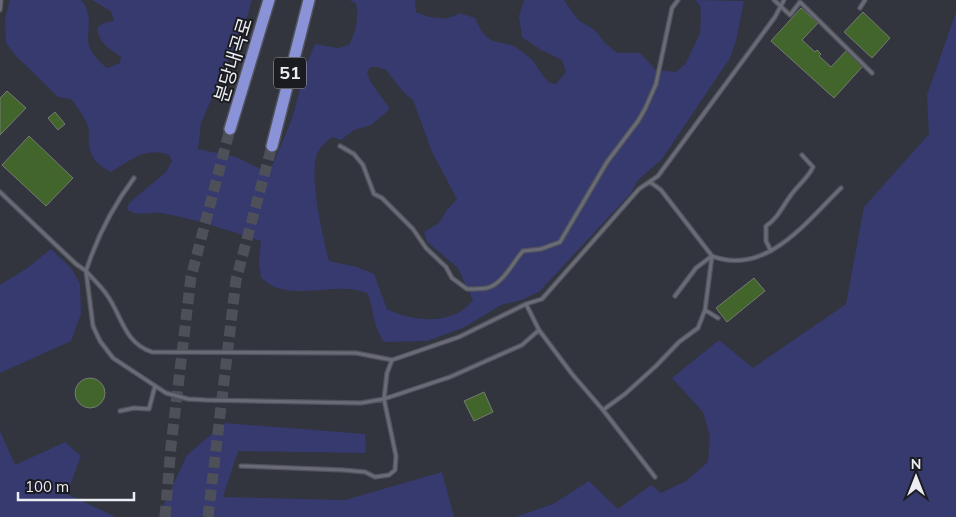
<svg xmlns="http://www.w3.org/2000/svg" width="956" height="517" font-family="Mulish,'Noto Sans KR',sans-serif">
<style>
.green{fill:#373a6e;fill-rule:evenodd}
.building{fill:#42652c;stroke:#757c72}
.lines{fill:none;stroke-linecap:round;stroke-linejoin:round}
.trunk-tunnel{stroke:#4e5059;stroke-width:11;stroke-dasharray:11 5.5;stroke-linecap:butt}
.service-casing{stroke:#51525b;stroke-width:5.5}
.trunk-casing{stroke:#51525b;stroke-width:14}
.service{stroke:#696b76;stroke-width:3}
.trunk{stroke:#8a92d8;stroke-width:11}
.labels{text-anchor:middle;stroke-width:4;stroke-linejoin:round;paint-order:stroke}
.shield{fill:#1b1c21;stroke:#adaeb4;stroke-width:1}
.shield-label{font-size:18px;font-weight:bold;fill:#ecedf3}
.street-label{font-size:19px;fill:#ecedf3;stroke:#1b1c21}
</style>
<rect width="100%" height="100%" fill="#32343e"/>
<path class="green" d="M10,0H81C91,11 89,24 88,38C87,49 99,62 107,68L120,63L121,57C108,47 100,45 97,28L104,23L114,21L111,11L92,0H252L247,18L201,123L198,149L236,157L267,172L272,166L292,119L306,66L315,44L338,48L349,45C356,31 359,19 356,3L349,0H415L416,12C429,18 448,22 459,13L475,18C478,24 481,31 485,35C491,43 502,42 510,45C518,47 524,53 530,58C539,66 543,83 556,84L566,72L562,60L541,50L522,37L519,16L524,0H564L578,20L595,30L604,42L617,53H640L656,70L676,72L686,63L700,33L701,16L700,5L695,0L744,1L736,41L730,58L662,159L638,180L631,193L540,291L522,300L501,305L463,328L427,341L384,342C372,325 375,311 367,293C339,282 307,297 278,288C272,287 266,281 261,278L259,263L261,241C229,231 193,218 160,213C150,212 135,217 127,209L129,203L166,172L172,161L169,155C147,146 130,160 111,172C97,164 90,159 89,142C88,138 89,134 89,130C86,118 78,108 71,99L58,97L16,56L6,43L5,19ZM371,67H378L386,70L404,93L413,100L432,152L457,199L447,210L439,223L424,232L427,242L458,268L473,300C454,326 412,322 387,309L374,274L357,267L329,261C323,238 310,181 316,158C318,148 325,143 332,137L341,140L354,130L371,125L390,109L370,81L367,72Z
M956,12V517H515L553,504L589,481L618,509L651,485L661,493L686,481L708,462L710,436L703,412L672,378L719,340L753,368L846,304L864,207L929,134L927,95Z
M51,249L72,269L80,284L81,314L71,341L0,373V285L26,269Z
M225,423L365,434L366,453L238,451L223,497L345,500L442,472L454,517H158L187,455Z
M0,431L15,465L65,442L81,456L67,494L116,517H0Z"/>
<path class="building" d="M801,8L818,23L802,40L815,52L817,50L821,54L819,56L831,67L847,50L864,65L834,98L771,41Z
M863,12L890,38L872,58L844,32Z
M7,91L26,108L0,135V98Z
M55,112L65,124L58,130L48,118Z
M29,136L73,178L46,206L2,165Z
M754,278L765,291L727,322L716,308Z
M75 393a15 15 0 1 1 30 0a15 15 0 1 1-30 0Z
M484,392L493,412L474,421L464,401Z"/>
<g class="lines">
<path class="trunk-tunnel" d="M165,517L171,446L191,277L230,129
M208,517L236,280L272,146"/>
<g class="service-casing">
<path id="service" d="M774,0L790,15L800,2L872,73
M860,8L865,0
M0,10L1,0
M340,146L354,154L363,165L374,194L382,198L413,229L426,248L446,267L452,278L467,289C473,289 481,289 487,288C503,284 513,262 523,251L541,249L560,242L607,162L638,121L645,109L656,84L672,8L678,0
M134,178C113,206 97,237 86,271C93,279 101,286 107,295C122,316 124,343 152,352L356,353L392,360
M0,192L76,264L86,271L93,326L100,341L113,358L166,393L188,399L205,400L361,403L384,399L387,373L392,360L459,337L526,304L542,299L639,189L658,176L775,17L784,0
M771,251L766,241V226C778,218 782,207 791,195C798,185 808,178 813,167L802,155
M675,296L696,268L712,256C766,277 807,221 841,188
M705,310L718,318
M539,330L572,374L603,410L625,394L656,366L679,342L698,328L705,310L712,256L661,190L650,182
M603,410L655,477
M120,411L134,408L149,409L155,386
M241,466L343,470L365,472L375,477L389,475L395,470L396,456L384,399L450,377L522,345L539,330L526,304"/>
</g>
<g class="trunk-casing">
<path id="trunk" d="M230,129L269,0
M272,146L309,0"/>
</g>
<use href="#service" class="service"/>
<use href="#trunk" class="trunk"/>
</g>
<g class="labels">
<rect class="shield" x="274" y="57.5" width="32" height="31" rx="4"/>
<g class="shield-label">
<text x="290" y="79">51</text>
</g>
<g class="street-label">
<text transform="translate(233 60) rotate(-73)" y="7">분당내곡로</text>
</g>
</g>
<g transform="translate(916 477)" stroke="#1b1c21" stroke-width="4" paint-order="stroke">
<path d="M0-4L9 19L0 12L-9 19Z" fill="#ecedf3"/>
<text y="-8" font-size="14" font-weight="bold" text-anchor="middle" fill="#ecedf3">N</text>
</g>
<path d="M18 492v8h116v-8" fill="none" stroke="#ecedf3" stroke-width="2.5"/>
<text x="25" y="492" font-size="15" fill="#ecedf3" stroke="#1b1c21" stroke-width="4" paint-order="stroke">100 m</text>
</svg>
